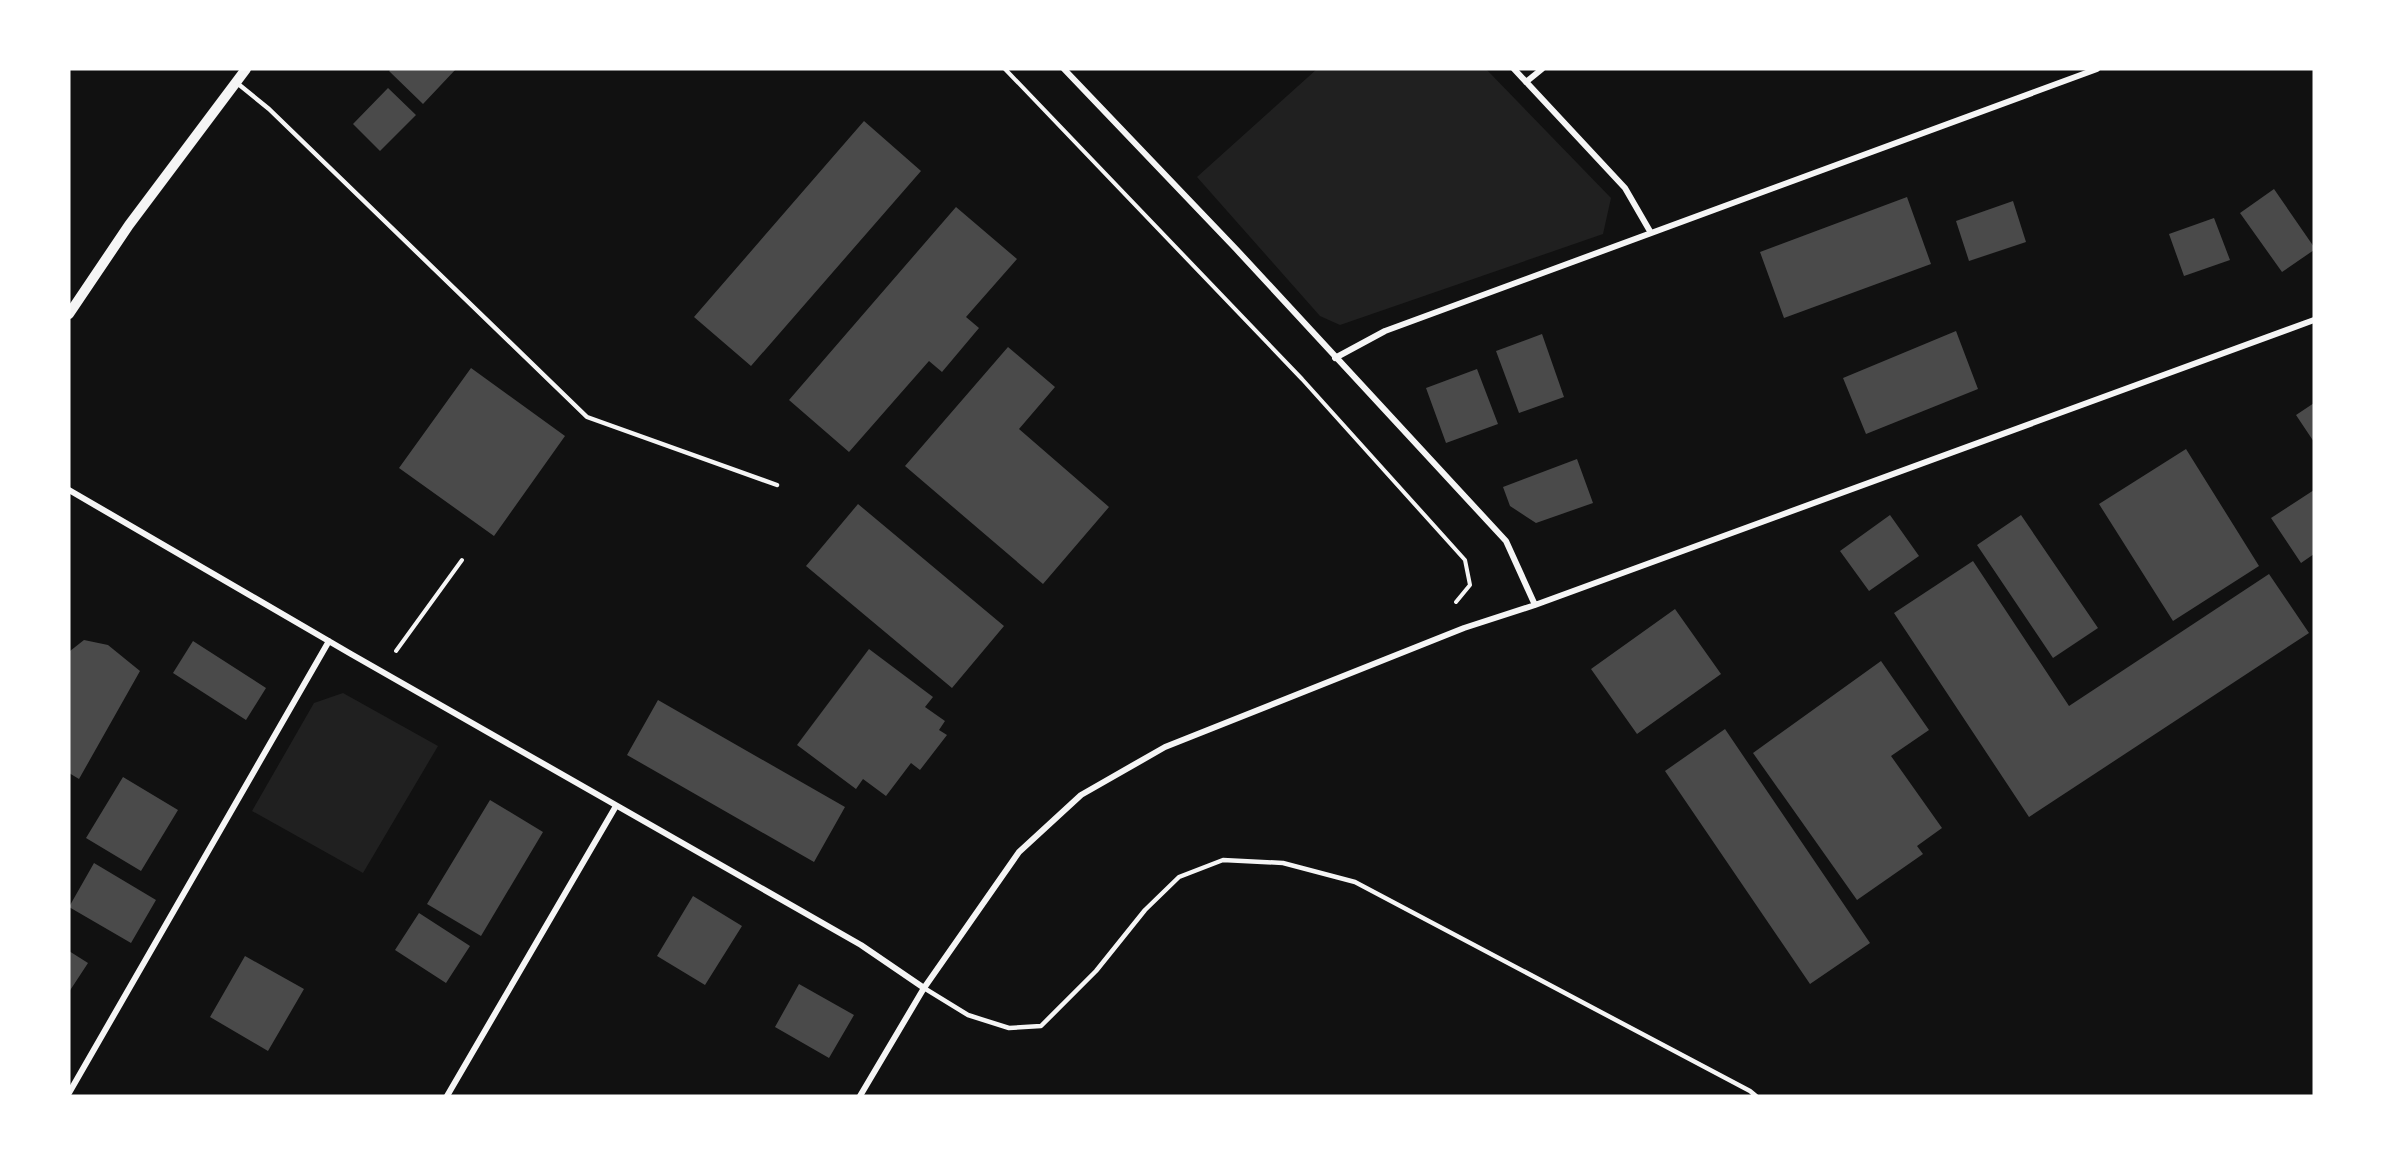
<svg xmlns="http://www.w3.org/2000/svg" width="2383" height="1165" font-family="Merriweather,serif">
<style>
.green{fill:#202020}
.building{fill:#4a4a4a}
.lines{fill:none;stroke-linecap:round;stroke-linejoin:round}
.path{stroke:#f5f5f5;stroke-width:4}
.service{stroke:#f5f5f5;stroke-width:4.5}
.minor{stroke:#f5f5f5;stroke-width:6}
.tertiary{stroke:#f5f5f5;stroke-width:10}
</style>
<rect width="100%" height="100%" fill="#111"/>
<path class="green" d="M1317,69H1486L1611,198L1603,234L1340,325L1320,316L1197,177Z
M343,693L438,746L363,873L252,811L314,703Z"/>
<path class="building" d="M391,69H456L423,104L389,71Z
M388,88L416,115L380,151L353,124Z
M864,121L921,171L751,366L694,317Z
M2274,189L2314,247V250L2282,272L2240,213Z
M1907,197L1931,264L1784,318L1760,252Z
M2013,201L2026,242L1969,261L1956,221Z
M956,207L1017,259L966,317L979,328L942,372L929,361L849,452L789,400Z
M2214,218L2230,260L2184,276L2169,234Z
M1956,331L1978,389L1866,434L1843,378Z
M1542,334L1564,397L1519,413L1496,351Z
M1008,347L1055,387L1019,429L1109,507L1043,584L905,466Z
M471,368L565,436L494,536L399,468Z
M1477,369L1498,424L1446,443L1426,388Z
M2314,403V442L2296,415Z
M2186,449L2259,566L2173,621L2099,504Z
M1577,459L1593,503L1536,523L1510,506L1503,487Z
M2314,490V554L2301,563L2271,518Z
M858,504L1004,626L952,688L806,566Z
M1890,515L1919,556L1869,591L1840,551Z
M2021,515L2098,628L2053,658L1977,545Z
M1973,561L2069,706L2269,574L2309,633L2029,817L1894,613Z
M1675,609L1721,674L1637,734L1591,669Z
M84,640L108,645L140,671L79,779L69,773V668L70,651Z
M193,641L266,688L246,720L173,673Z
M869,649L933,697L925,707L945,721L939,730L947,735L920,770L911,763L886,796L863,779L856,789L797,745Z
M1881,661L1929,730L1891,756L1942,828L1917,846L1923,854L1857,900L1753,753Z
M658,700L845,807L814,862L627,755Z
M1725,729L1870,943L1810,984L1665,771Z
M123,777L178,810L141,871L86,838Z
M490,800L543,832L481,936L427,904Z
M94,863L156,900L131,943L69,907Z
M693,896L742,926L705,985L657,956Z
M419,913L470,946L446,983L395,950Z
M69,951L88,963L69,992Z
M245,956L304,989L268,1051L210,1017Z
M799,984L854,1015L829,1058L775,1027Z"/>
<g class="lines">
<path class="path" d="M1005,69L1302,379L1465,560L1470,585L1456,602
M396,651L462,560"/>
<path class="service" d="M237,83L269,109L587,417L777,485
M924,988L968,1015L1009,1028L1041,1026L1096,971L1145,910L1179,877L1223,860L1283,863L1355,882L1750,1091L1756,1096"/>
<path class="minor" d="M1064,69L1236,249L1506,541L1535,605
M1514,69L1625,188L1651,233
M1526,82L1542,69
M1335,358L1385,331L2097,69
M69,490L351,654L861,945L924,988
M69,1093L329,641
M447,1096L616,806
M860,1096L924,988L1019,852L1081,795L1165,747L1464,628L1535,605L2314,320"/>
<path class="tertiary" d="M69,314L129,225L246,69"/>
</g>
<rect width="2383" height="1165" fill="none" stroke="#ffffff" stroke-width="141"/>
</svg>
